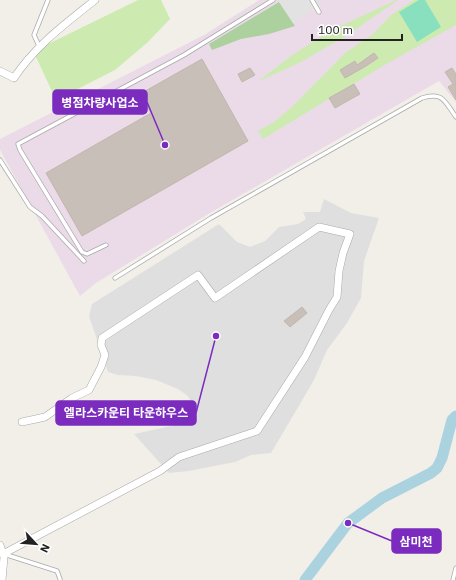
<svg xmlns="http://www.w3.org/2000/svg" width="456" height="580" font-family="'IBM Plex Sans','Noto Sans KR',sans-serif">
<style>
.residential{fill:#e0dfdf}
.industrial{fill:#ebdbe8}
.grass{fill:#cdebb0}
.forest{fill:#add19e}
.pitch{fill:#88e0be}
.parking{fill:#e2e2e2}
.lines{fill:none;stroke-linecap:round;stroke-linejoin:round}
.river{stroke:#aad3df;stroke-width:11}
.building{fill:#c7bfb8;stroke:#c4b6ab}
.service-casing{stroke:#a9a9a9;stroke-width:5}
.minor-casing{stroke:#a9a9a9;stroke-width:8}
.service{stroke:#fff;stroke-width:3.5}
.minor{stroke:#fff;stroke-width:7}
.leader{fill:none;stroke:#7b2cbf;stroke-width:1.5}
.callout-dot{fill:#7b2cbf;stroke:#fff;stroke-width:1.5}
.callout{fill:#7b2cbf;stroke:#7b2cbf;stroke-width:1.5}
.callout-label{font-size:12px;text-anchor:middle;font-weight:bold;fill:#fff}
</style>
<rect width="100%" height="100%" fill="#f2efe9"/>
<path class="residential" d="M324,199L351,213L379,218L364,261L361,298L347,323L327,350L314,380L271,453L251,455L235,462L189,471L169,473L134,434L185,423L193,405L188,396L178,389L156,380L136,376L118,375L108,372L89,316L92,304L219,224L237,242L250,247L265,241L279,227L298,224L306,219L303,212H320Z"/>
<path class="industrial" d="M259,0H456V102L439,81L210,213L96,283L80,296L0,150V139L204,35Z"/>
<path class="grass" d="M138,0H161L170,19L148,42L115,70L56,100L36,57L46,45Z
M396,0H398L346,36L301,62L257,82L291,56L328,32Z
M414,0H456V25L388,63L263,139L258,131L274,122L293,106L345,53L373,34L391,15Z"/>
<path class="forest" d="M279,2L295,26L269,34L241,39L212,50L209,44Z"/>
<path class="pitch" d="M419,0H425L441,27L417,42L399,12Z"/>
<path class="parking" d="M278,0H318L321,5L293,23Z"/>
<g class="lines">
<path class="river" d="M440,462L442,458L452,420L456,416
M305,580L348,523L382,498L431,473L437,468L439,464"/>
</g>
<path class="building" d="M374,53L378,58L366,66L345,78L340,70L355,61L357,65Z
M202,59L248,141L82,236L46,173L151,113L140,94Z
M250,68L255,75L242,82L238,74Z
M452,68L456,74V100L448,87L453,84L445,72Z
M354,84L360,94L335,108L329,98Z
M302,307L307,313L290,327L284,321Z"/>
<g class="lines">
<g class="service-casing">
<path id="service" d="M312,0L319,12
M39,46L34,35L48,0
M0,160L30,207L42,216L84,261
M106,245L87,254L82,252L20,150L18,144L184,55L273,0
M115,278L211,218L422,98C443,91 445,102 456,117
M4,554L57,571L60,579
M453,580L456,568"/>
</g>
<g class="minor-casing">
<path id="minor" d="M0,71L14,78C35,46 65,24 95,0
M0,545L4,557L2,580
M3,554L160,471L179,457L257,431L305,357L329,310L337,297L339,271L343,253L350,234L319,227L215,298L198,275L102,338L101,345L105,355L101,367L89,390L72,398L45,417L22,422"/>
</g>
<use href="#service" class="service"/>
<use href="#minor" class="minor"/>
</g>
<path class="leader" d="M165 145L147 102M216 336L196 413M348 523L392 541"/>
<g class="callout-dot">
<circle cx="165" cy="145" r="4"/>
<circle cx="216" cy="336" r="4"/>
<circle cx="348" cy="523" r="4"/>
</g>
<g class="callout">
<rect x="53" y="90" width="94" height="24" rx="4"/>
<rect x="56" y="401" width="140" height="24" rx="4"/>
<rect x="392" y="529" width="49" height="24" rx="4"/>
</g>
<g class="callout-label">
<text x="100" y="107">병점차량사업소</text>
<text x="126" y="417">엘라스카운티 타운하우스</text>
<text x="416" y="546">삼미천</text>
</g>
<g transform="translate(36 544) rotate(116)" stroke="#ffffff" stroke-width="3" paint-order="stroke">
<path d="M0-3L7 15L0 10L-7 15Z" fill="#222222"/>
<text y="-6" font-size="11" font-weight="bold" text-anchor="middle" fill="#222222">N</text>
</g>
<path d="M312 34v6h90v-6" fill="none" stroke="#222222" stroke-width="2"/>
<text x="318" y="34" font-size="12" fill="#222222" stroke="#ffffff" stroke-width="3" paint-order="stroke">100 m</text>
</svg>
